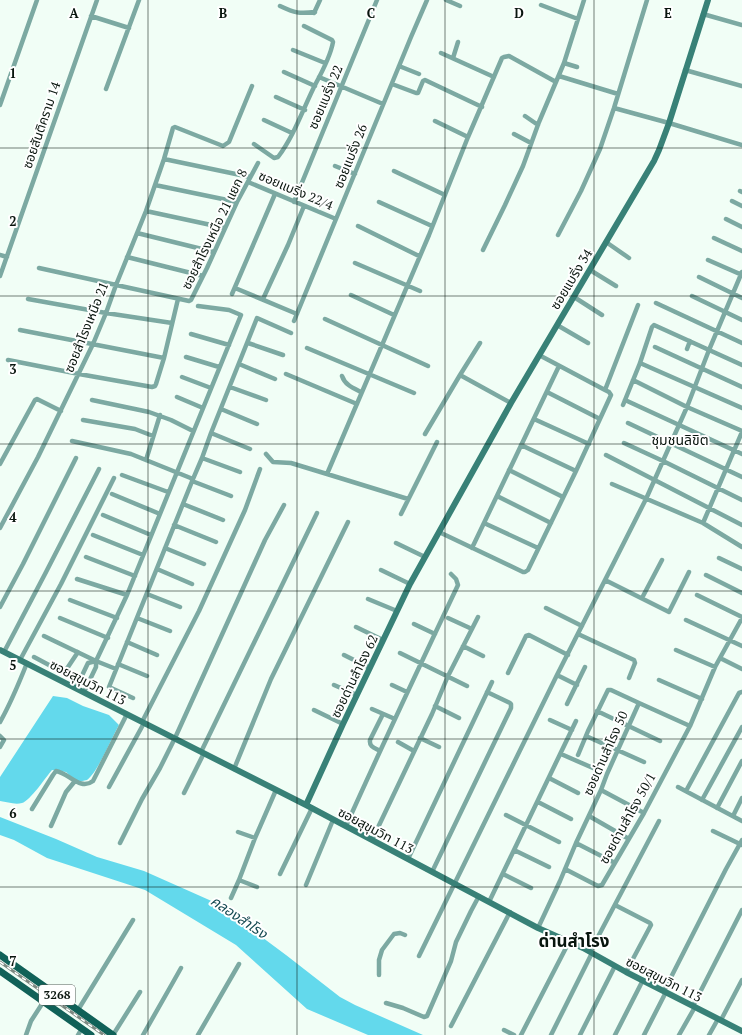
<svg xmlns="http://www.w3.org/2000/svg" width="742" height="1035" font-family="'PT Serif','Noto Sans Thai',serif">
<style>
.water{fill:#63d9ec}
.lines{fill:none;stroke-linecap:round;stroke-linejoin:round}
.street{stroke:#7ca9a2;stroke-width:4.5}
.secondary{stroke:#388177;stroke-width:6}
.primary{stroke:#106158;stroke-width:7}
.rail-casing{stroke:#7d8982;stroke-width:3}
.rail{stroke:#fff;stroke-width:1.5;stroke-dasharray:4.5;stroke-linecap:butt}
.grid{fill:none;stroke:#09150e;stroke-width:1;stroke-opacity:0.55}
.labels{text-anchor:middle;stroke-width:4;stroke-linejoin:round;paint-order:stroke}
.shield{fill:#fff;stroke:#535b56;stroke-width:1}
.shield-label{font-size:12px;font-weight:bold;fill:#09150e}
.street-label{font-size:13px;fill:#09150e;stroke:#fff}
.neighbourhood-label{font-size:14px;fill:#09150e;stroke:#fff}
.water-label{font-size:14px;font-style:italic;fill:#144951;stroke:#fff}
.district-label{font-size:17px;font-weight:bold;fill:#09150e;stroke:#fff}
.grid-label{font-size:13px;text-anchor:middle;font-weight:bold;fill:#09150e;stroke:#fff;stroke-width:4;stroke-linejoin:round;paint-order:stroke}
</style>
<rect width="100%" height="100%" fill="#f1fef6"/>
<path class="water" d="M53,696L67,698L83,706L109,715L119,725C112,737 98,772 87,780C84,781 81,781 77,782L66,772L52,770C46,777 30,801 22,803C15,805 7,802 0,801V777Z
M0,817L56,839L97,857L144,871L216,903L286,955L340,997L355,1005L423,1035H368L307,1009L236,945L145,890L47,858L14,840L0,835Z"/>
<g class="lines">
<path class="street" d="M446,0L460,6
M541,5L578,19
M280,6C295,13 299,14 315,12
M314,13L320,0
M703,14L742,25
M91,16L129,28
M293,50L325,63
M441,53L494,77
M453,58L458,42
M564,63L577,67
M399,66L419,74
M685,70L742,86
M284,72L315,86
M559,76L618,94
M319,77L383,104
M392,84L416,93H418L423,81L425,80L482,107
M106,89L139,0
M276,97L305,110
M0,105L37,0
M614,108L669,123L742,145
M525,116L538,125
M264,120L292,133
M435,121L468,137
M514,134L531,143
M254,144L274,158L278,157C294,136 303,109 315,85C321,74 331,54 333,42L332,40L304,26
M164,159L250,177
M335,166L355,174
M394,171L445,195
M248,182L336,219
M155,185L237,202
M740,191L742,192
M732,201L742,206
M294,202L377,0
M379,202L432,226
M146,211L225,228
M726,219L742,227
M358,226L419,256
M137,233L214,252
M558,235L581,191L600,149L614,108L647,0
M714,238L742,251
M606,242L629,258
M483,250L505,205L523,166L539,122L564,63L584,0
M0,255L7,257
M127,257L203,276
M708,260L742,275
M355,263L420,291
M39,268L189,301L191,300L207,268L237,202L258,163
M590,270L616,286
M0,276L97,0
M699,277L742,298
M235,288L297,314
M232,294L275,194
M351,295L394,315
M692,296L742,320
M574,297L602,315
M28,299L106,313L172,323
M263,299L288,245L304,206
M656,303L742,343
M325,319L428,366
M294,321L336,219L411,37L427,0
M557,325L588,343
M20,330L164,358
M191,334L229,345
M248,343L283,355
M655,347L742,387
M307,348L414,393
M687,349L690,341
M186,357L219,367
M8,360L79,374L152,387L155,386L156,384L164,358L178,299
M640,363L742,408
M239,364L275,379
M286,374L357,404
M460,375L480,343
M342,376C345,385 353,388 361,392
M182,377L211,388
M633,380L687,407L742,431
M230,387L266,400
M605,390L638,305
M547,392L600,419
M177,397L203,408
M92,400L149,412L171,420L193,431
M625,400L742,454
M623,405L640,363L652,327L654,325L742,365
M221,409L257,424
M534,419L589,444
M83,420L135,429L153,436
M628,423L742,477
M211,433L250,449
M425,434L460,375L511,403
M72,441L131,454L193,479
M624,443L663,461L742,500
M521,445L576,471
M266,454L273,462L291,463L327,474L408,499
M606,455L742,525
M202,458L240,472
M146,460L160,415
M0,464L35,400L37,399L61,411
M509,470L563,497
M327,474L429,235L468,137L502,58L504,57L509,56L556,82
M122,475L168,492
M192,481L231,496
M612,484L703,523L742,547
M112,494L160,514
M497,496L551,523
M183,504L223,520
M401,514L437,442
M103,515L151,535
M484,523L538,548
M703,523L742,432
M174,525L216,542
M0,528L38,457L93,344L106,313L116,285L146,211L164,159L173,128L175,127L223,146L229,142L252,86
M439,532L523,572H525L528,570L576,471L611,395L609,392L605,390L539,355
M93,535L143,555
M396,543L425,557
M165,548L204,564
M472,548L559,366
M86,557L135,576
M719,558L742,569
M157,569L192,584
M381,570L410,584
M706,575L742,593
M77,579L127,595L96,661V667L84,692
M605,580L669,612L689,572
M147,594L180,607
M127,595L241,315L229,310L198,306
M697,595L742,617
M642,598L662,560
M368,599L397,611
M70,600L117,618
M0,607L23,564L76,458
M546,608L582,626
M60,618L108,638
M137,618L170,631
M448,618L472,629
M686,620L742,646
M414,624L435,634
M356,627L383,640
M578,634L634,660L635,663L629,678
M44,636L96,661L116,669
M127,642L157,655
M463,646L483,656
M676,650L715,667
M4,652L45,574L99,469
M400,653L467,686
M344,655L370,668
M34,657L64,673L78,652
M720,658L742,669
M20,660L61,584L114,478
M118,664L147,676
M508,673L526,636L529,635L568,655
M557,675L577,685
M659,680L702,699
M334,685L357,695
M392,685L407,692
M76,688L88,663L96,661
M133,698L109,687L193,479L202,458L211,433L257,318L291,333
M567,704L585,667
M435,706L459,718
M372,709L395,719
M314,710L343,724
M597,711L660,741
M550,720L572,730
M0,722C11,703 19,683 27,663
M142,722L199,611L245,510L260,469
M0,736L4,740L0,747
M586,736L644,762
M420,738L439,747
M398,742L414,751
M380,751C375,748 369,747 370,740L383,714
M201,752L317,513
M561,754L593,768
M578,755L588,731L608,690H611L639,703
M234,769L271,679L348,522
M549,778L578,793
M109,787L144,723
M678,787L742,821
M601,790L644,813
M686,791L739,693L742,692
M184,793L204,753
M702,800L742,727
M538,802L571,819
M717,808L742,761
M32,809L53,775L56,771C69,773 80,791 93,781L127,714
M506,815L559,842
M589,816L629,839
M733,816L742,798
M51,826L66,792L75,781
M346,826C382,746 420,665 458,585L456,579L451,574
M713,831L742,845
M238,832L255,838
M372,840L432,714L448,676L478,617
M120,843L142,799L160,768L175,738L265,540L284,505
M576,843L615,863
M514,850L549,867
M408,859L492,682
M565,869L598,886L602,885L644,813L690,726
M432,872L511,708V704L510,703L487,692
M280,874L312,808
M503,874L531,888
M306,885L333,820
M257,887L239,880L255,838L276,790
M231,898L239,880
M489,902L576,721
M615,905L650,923L651,925L626,972
M538,928L560,881L576,843L601,790L607,774L639,703L690,726L715,667L742,618
M590,952L659,821
M419,956L557,675L646,499L687,407L709,350L742,272
M379,975V960L382,950L394,934L400,933L405,935
M664,991L726,869L742,840
M386,1003L403,1008L424,1017L427,1016L451,961L456,942L471,911L479,896
M693,1006L742,910
M78,1010L133,920
M721,1020L742,980
M451,1026L510,912
M504,1030L514,1035
M26,1035L31,1021L51,990
M78,1035L82,1028
M113,1035L140,992
M143,1035L172,984L181,968
M198,1035L239,964
M521,1035L569,942
M551,1035L592,953
M580,1035L615,966
M615,1035L643,980
M644,1035L666,992
M679,1035L695,1007
M709,1035L718,1019"/>
<path class="secondary" d="M0,650L306,805L538,928L583,948L626,972L742,1031
M306,805L343,724L410,584L511,403L654,161L659,150L669,123L708,0"/>
<path class="primary" d="M0,955L113,1035
M0,971L91,1035"/>
<g class="rail-casing">
<path id="rail" d="M0,962L104,1035"/>
</g>
<use href="#rail" class="rail"/>
</g>
<path class="grid" d="M148,0V1035M297,0V1035M445,0V1035M594,0V1035M0,148H742M0,296H742M0,444H742M0,591H742M0,739H742M0,887H742"/>
<g class="labels">
<rect class="shield" x="39" y="985" width="36" height="20" rx="3"/>
<g class="shield-label">
<text x="57" y="999">3268</text>
</g>
<g class="street-label">
<text transform="translate(325 97) rotate(-67)" y="5">ซอยแบริ่ง 22</text>
<text transform="translate(41 125) rotate(-71)" y="5">ซอยสันติคราม 14</text>
<text transform="translate(350 156) rotate(-68)" y="5">ซอยแบริ่ง 26</text>
<text transform="translate(296 190) rotate(23)" y="5">ซอยแบริ่ง 22/4</text>
<text transform="translate(214 229) rotate(-64)" y="5">ซอยสำโรงเหนือ 21 แยก 8</text>
<text transform="translate(571 279) rotate(-59)" y="5">ซอยแบริ่ง 34</text>
<text transform="translate(86 327) rotate(-68)" y="5">ซอยสำโรงเหนือ 21</text>
<text transform="translate(354 676) rotate(-64)" y="5">ซอยด่านสำโรง 62</text>
<text transform="translate(88 682) rotate(27)" y="5">ซอยสุขุมวิท 113</text>
<text transform="translate(605 753) rotate(-66)" y="5">ซอยด่านสำโรง 50</text>
<text transform="translate(627 818) rotate(-61)" y="5">ซอยด่านสำโรง 50/1</text>
<text transform="translate(376 830) rotate(28)" y="5">ซอยสุขุมวิท 113</text>
<text transform="translate(664 979) rotate(27)" y="5">ซอยสุขุมวิท 113</text>
</g>
<g class="neighbourhood-label">
<text x="680" y="445">ชุมชนลิขิต</text>
</g>
<g class="water-label">
<text transform="translate(239 917) rotate(34)" y="5">คลองสำโรง</text>
</g>
<g class="district-label">
<text x="574" y="947">ด่านสำโรง</text>
</g>
</g>
<g class="grid-label">
<text x="74" y="18">A</text>
<text x="223" y="18">B</text>
<text x="371" y="18">C</text>
<text x="519" y="18">D</text>
<text x="668" y="18">E</text>
<text x="13" y="78">1</text>
<text x="13" y="226">2</text>
<text x="13" y="374">3</text>
<text x="13" y="522">4</text>
<text x="13" y="670">5</text>
<text x="13" y="818">6</text>
<text x="13" y="966">7</text>
</g>
</svg>
